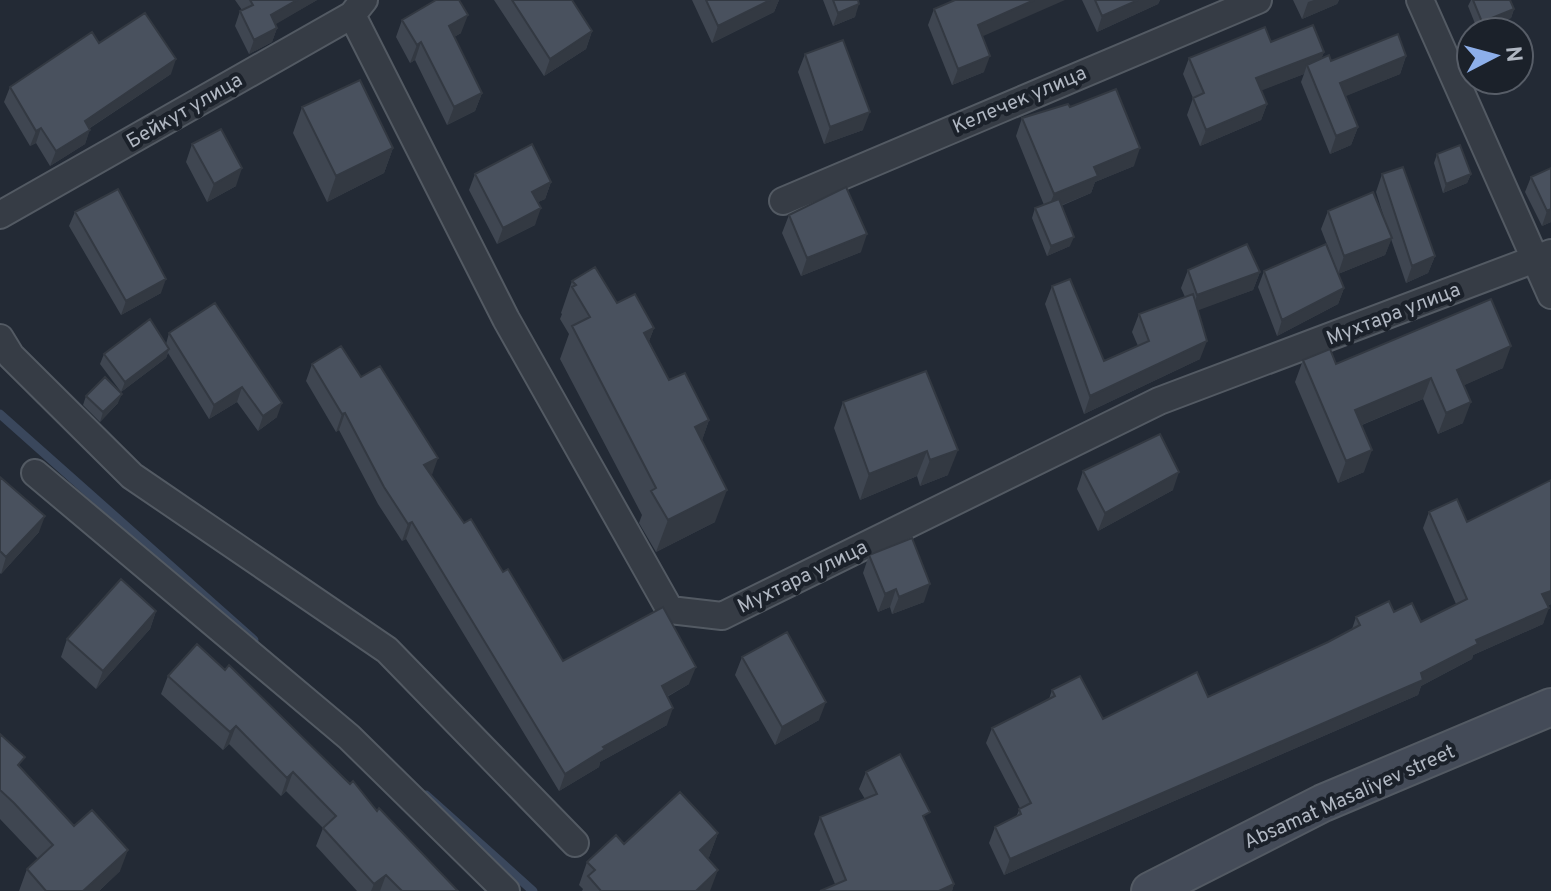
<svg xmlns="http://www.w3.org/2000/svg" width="1551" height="891" font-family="Overpass,sans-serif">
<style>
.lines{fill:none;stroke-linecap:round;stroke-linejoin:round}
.stream{stroke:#3a475c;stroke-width:9}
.street-casing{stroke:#535a63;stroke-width:30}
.secondary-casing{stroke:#535a63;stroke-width:40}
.street{stroke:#363c45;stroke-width:26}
.secondary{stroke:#444b58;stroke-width:36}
.wall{fill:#3f4651}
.shaded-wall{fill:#333942}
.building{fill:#49515e;stroke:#333942;stroke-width:2}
.labels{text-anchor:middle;stroke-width:8;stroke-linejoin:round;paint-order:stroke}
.street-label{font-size:20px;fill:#b0b7c2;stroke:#1b212a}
</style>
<rect width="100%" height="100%" fill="#232a35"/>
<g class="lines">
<path class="stream" d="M0,414L254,640
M426,795L533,891"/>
<g class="street-casing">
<path id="street" d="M1420,0L1551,295
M352,15L506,319L670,610L722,616L1159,401L1551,253
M783,201L1258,0
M0,215L352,15L364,0
M0,338L11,356L132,476L387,650L575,843
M35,473L349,737L506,891"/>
</g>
<g class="secondary-casing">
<path id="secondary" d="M1150,891L1323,803L1551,707"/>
</g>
<use href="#street" class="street"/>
<use href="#secondary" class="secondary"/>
</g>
<path class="wall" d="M235,0H317L275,24L277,28L272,42L249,54L235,26L240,11L242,10Z
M494,0H572L592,31L586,49L544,76Z
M692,0H779L774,12L712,43Z
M823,0H858L855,17L833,26Z
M1082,0H1160L1158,4L1097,32Z
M1293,0H1339L1337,4L1302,19Z
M1471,0H1510L1514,9L1511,18L1478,31L1468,6Z
M934,9L982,37L984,72L952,85L928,25Z
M402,20L461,33L454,37L482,93L475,111L447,125L415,60L410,63L396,37Z
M1271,42L1324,52L1321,59L1331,61L1406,56L1400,74L1345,96L1358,127L1351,145L1330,154L1301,82L1304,74L1261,90L1267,104L1261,120L1200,146L1187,115L1193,98L1183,74L1189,58Z
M805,54L863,130L824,144L798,72Z
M171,74L90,128L85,144L50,166L36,143L30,146L4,102L10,87Z
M302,107L393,148L384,173L327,202L293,133Z
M1070,107L1134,166L1095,182L1091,193L1061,206L1070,246L1047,256L1032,218L1035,208L1044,205L1016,136L1022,118Z
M192,144L236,186L207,202L186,162Z
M1437,154L1471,174L1467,183L1443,193L1434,163Z
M1551,168V222L1542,226L1525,192L1531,177Z
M475,174L551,182L545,199L538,202L535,225L497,244L469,190Z
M1382,174L1435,256L1428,273L1406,283L1391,239L1385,255L1338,274L1344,288L1338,304L1277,336L1258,287L1264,271L1335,265L1321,229L1328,211L1386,224L1376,192Z
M75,212L161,293L121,315L69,226Z
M789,215L861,252L801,276L782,233Z
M1188,270L1260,272L1253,290L1197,310L1200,359L1084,414L1045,304L1052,286L1104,361L1138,346L1132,332L1139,314L1185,297L1181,288Z
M572,281L617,303L654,328L649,341L669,380L709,420L702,440L715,522L656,552L639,523L642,515L560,359L569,334L560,319L562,314L561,313Z
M215,303L277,417L258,431L237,402L209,419L168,353L166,358L121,392L100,364L104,354L166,344L169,333Z
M1303,360L1336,364L1503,368L1464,385L1463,423L1438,434L1423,399L1362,425L1364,472L1338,483L1295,382Z
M312,364L361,377L464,523L503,572L563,661L689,684L667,697V725L600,762L599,767L559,791L406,539L402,541L378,504L339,430L336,432L306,381Z
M926,371L948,475L920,486L917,476L860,500L834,428L843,402Z
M86,396L118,403L100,422L83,405Z
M1083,471L1173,490L1098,531L1077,489Z
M0,477L39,532L1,574L0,573Z
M1551,480V604L1548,606L1543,624L1473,655L1472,659L1421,686L1418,695L1004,875L989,843L995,827L1016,817L1020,808L986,743L992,728L1049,699L1052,690L1103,719L1208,697L1328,642L1352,629L1356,617L1394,612L1421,622L1456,604L1423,528L1429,512L1467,522Z
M869,555L924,602L892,614L890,607L878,612L863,573Z
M156,611L150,629L96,689L61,657L67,639Z
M742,657L819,720L775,745L735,675Z
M168,676L377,811L458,891H357L316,846L323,828L286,791L281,796L229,744L223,750L161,694Z
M0,734L21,769L74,826L120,871L99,891H19L27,869L38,859L0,819Z
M866,772L926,822L954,884L952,891H820L835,884L814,834L820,817L865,799L859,789Z
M718,833L709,857L707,858L710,891H582L583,889L579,885L587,862L624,844Z"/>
<path class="shaded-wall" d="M297,0H317L266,30L271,15Z
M770,0H779L774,12L712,43L718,26Z
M1034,0H1065L972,41L978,25Z
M1138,0H1160L1158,4L1097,32L1102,16Z
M1314,0H1339L1337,4L1302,19L1308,2Z
M859,4L855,17L833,26L838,13Z
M1514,9L1511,18L1478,31L1482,22Z
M468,15L461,33L442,44L449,26Z
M277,28L272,42L249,54L254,40Z
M592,31L586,49L544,76L550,59Z
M421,42L415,60L410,63L417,45Z
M1324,52L1318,68L1307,65L1304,74L1250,95L1256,78Z
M990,56L984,72L952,85L958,69Z
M1406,56L1400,74L1334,101L1340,83Z
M176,59L171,74L79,135L85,121Z
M482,93L475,111L447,125L454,107Z
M1267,104L1261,120L1200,146L1206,130Z
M870,112L863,130L824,144L830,127Z
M1358,127L1351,145L1330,154L1336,136Z
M41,128L36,143L30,146L36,131Z
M90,130L85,144L50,166L56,151Z
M393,148L384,173L327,202L336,176Z
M1140,148L1134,166L1095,182L1091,193L1047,211L1054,194L1094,167Z
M242,168L236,186L207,202L214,184Z
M1471,174L1467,183L1443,193L1446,184Z
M551,182L545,199L526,208L532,192Z
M541,208L535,225L497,244L503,228Z
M1551,209V222L1542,226L1547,211Z
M867,234L861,252L801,276L807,258Z
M1074,237L1070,246L1047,256L1051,246Z
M1392,238L1385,255L1338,274L1344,256Z
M1435,256L1428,273L1406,283L1412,266Z
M1260,272L1253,290L1191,313L1197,295Z
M166,279L161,293L121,315L126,301Z
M1344,288L1338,304L1277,336L1282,320Z
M654,328L642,360L644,333Z
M1207,341L1200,359L1084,414L1090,396Z
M1511,346L1503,368L1449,392L1457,370Z
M169,349L166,358L121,392L125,382Z
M1431,378L1423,399L1347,431L1355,410Z
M242,387L237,402L209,419L214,405Z
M122,394L118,403L100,422L103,412Z
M1471,402L1463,423L1438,434L1446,413Z
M282,403L277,417L258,431L263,416Z
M345,413L339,430L336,432L342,414Z
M709,420L698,452L695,427Z
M958,450L948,475L920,486L930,460Z
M1372,450L1364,472L1338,483L1346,461Z
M927,451L917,476L860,500L869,474Z
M438,458L432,475L424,465Z
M1179,472L1173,490L1098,531L1105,513Z
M727,490L715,522L656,552L668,520Z
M45,516L39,532L1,574L6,557Z
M412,522L406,539L402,541L408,524Z
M930,584L924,602L892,614L899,597Z
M896,589L890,607L878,612L885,594Z
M1551,591V604L1537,610L1542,594Z
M1549,608L1543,624L1473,655L1472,659L1421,686L1418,695L1004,875L1010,859L1421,673L1476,640Z
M156,611L150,629L96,689L103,671Z
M696,667L689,684L655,703L662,686Z
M826,702L819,720L775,745L782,727Z
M673,708L667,725L600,762L599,767L559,791L565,774L603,747Z
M236,726L229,744L223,750L230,732Z
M293,772L286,791L281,796L287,778Z
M718,833L709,857L691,873L700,850Z
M128,850L120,871L99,891H83Z
M718,870L710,891H696Z
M386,875L380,891H371L374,884Z
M954,884L952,891H939Z"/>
<path class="building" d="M250,0H297L271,15L277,28L254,40L240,11L253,5Z
M436,0H459L468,15L449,26L482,93L454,107L421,42L417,45L402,20Z
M512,0H572L592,31L550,59Z
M706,0H770L718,26Z
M833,0H858L859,4L838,13Z
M955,0H1034L978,25L990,56L958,69L934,9Z
M1095,0H1138L1102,16Z
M1473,0H1510L1514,9L1482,22Z
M145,13L176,59L85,121L90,130L56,151L41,128L36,131L10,87L92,32L99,43Z
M1313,25L1324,52L1256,78L1267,104L1206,130L1193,98L1204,93L1189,58L1265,27L1271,42Z
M1398,34L1406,56L1340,83L1358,127L1336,136L1307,65L1329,55L1331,61Z
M843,40L870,112L830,127L805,54Z
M360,80L393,148L336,176L302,107Z
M1116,89L1140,148L1094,167L1098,176L1054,194L1022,118L1068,104L1070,107Z
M221,129L242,168L214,184L192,144Z
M532,144L551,182L532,192L541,208L503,228L475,174Z
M1460,145L1471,174L1446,184L1437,154Z
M1403,167L1435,256L1412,266L1382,174Z
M1551,168V209L1547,211L1531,177Z
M846,187L867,234L807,258L789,215Z
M118,189L166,279L126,301L75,212Z
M1373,192L1392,238L1344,256L1328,211Z
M1059,199L1074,237L1051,246L1035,208Z
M1247,244L1260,272L1197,295L1188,270Z
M1326,244L1344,288L1282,320L1264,271Z
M595,267L617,303L635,294L654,328L644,333L669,380L685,373L709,420L695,427L727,490L668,520L651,491L656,488L572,326L590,317L572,287L576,285L572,281Z
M1070,279L1104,361L1149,341L1139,314L1193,294L1207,341L1090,396L1052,286Z
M1491,299L1511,346L1457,370L1471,402L1446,413L1431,378L1355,410L1372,450L1346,461L1303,360L1330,349L1336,364Z
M215,303L282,403L263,416L242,387L214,405L169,333Z
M150,319L169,349L125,382L104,354Z
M341,346L361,377L380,366L438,458L424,465L464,523L471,519L503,572L508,569L563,661L663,607L696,667L662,686L673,708L603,747L605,749L565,774L412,522L408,524L384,487L345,413L342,414L312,364Z
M926,371L958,450L930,460L927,451L869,474L843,402Z
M105,377L122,394L103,412L86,396Z
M1160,434L1179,472L1105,513L1083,471Z
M0,477L45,516L6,557L0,551Z
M1551,480V591L1542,594L1549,608L1476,640L1478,644L1421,673L1423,680L1010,859L995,827L1021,814L1019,809L1031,803L992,728L1055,696L1052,690L1080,676L1103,719L1197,672L1208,697L1328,642L1360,625L1356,617L1389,601L1394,612L1412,603L1421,622L1467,599L1429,512L1457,499L1467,522Z
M912,538L930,584L899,597L896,589L885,594L869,555Z
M121,579L156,611L103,671L67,639Z
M787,632L826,702L782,727L742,657Z
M197,644L225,670L229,665L350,784L353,781L377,811L379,808L458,891H402L386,875L374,884L323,828L336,816L293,772L287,778L236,726L230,732L168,676Z
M0,734L25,757L18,765L74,826L92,810L128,850L83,891H46L27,869L53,845L14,803L0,790Z
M900,754L930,812L923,816L954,884L939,891H820L846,880L820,817L877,794L866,772Z
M680,792L718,833L700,850L718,870L696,891H601L588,876L595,870L587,862L616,835L624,844Z"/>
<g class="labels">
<g class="street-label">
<text transform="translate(1019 99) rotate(-23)" y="7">Келечек улица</text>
<text transform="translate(184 110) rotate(-30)" y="7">Бейкут улица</text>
<text transform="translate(1393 313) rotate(-21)" y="7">Мухтара улица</text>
<text transform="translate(802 576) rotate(-26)" y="7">Мухтара улица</text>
<text transform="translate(1349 796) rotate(-24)" y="7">Absamat Masaliyev street</text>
</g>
</g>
<g transform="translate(1495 56) rotate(84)"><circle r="38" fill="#1b212a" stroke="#575d67" stroke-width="2"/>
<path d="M0-6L14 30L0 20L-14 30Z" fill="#8dafea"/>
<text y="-12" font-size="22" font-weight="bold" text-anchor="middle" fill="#b0b7c2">N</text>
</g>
</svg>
